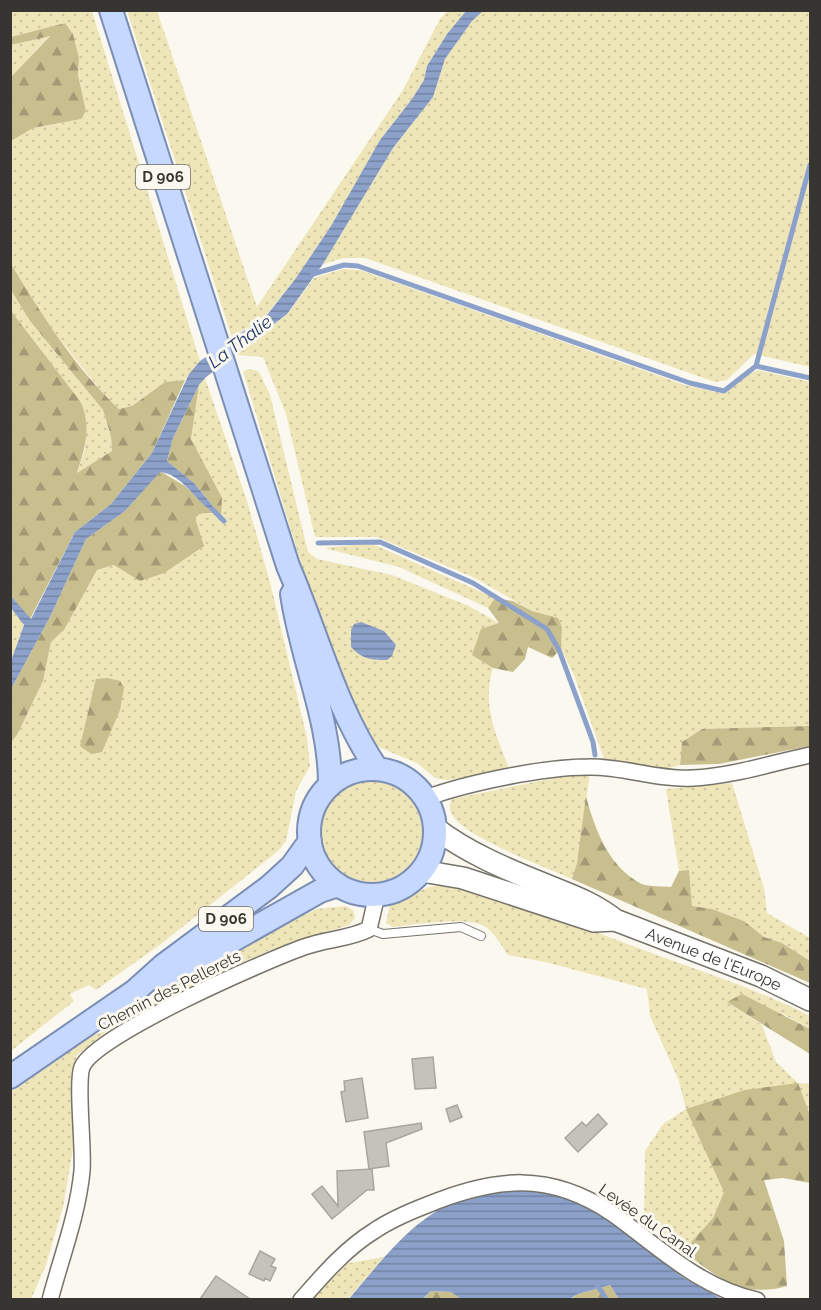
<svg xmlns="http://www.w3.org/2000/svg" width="821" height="1310" font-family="Raleway,sans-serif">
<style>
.grass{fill:url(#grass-dots)}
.forest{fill:url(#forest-firs)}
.water{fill:url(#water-rules)}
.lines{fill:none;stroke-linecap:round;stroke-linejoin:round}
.stream{stroke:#8ca1ca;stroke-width:5}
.building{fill:#c5c3b9;stroke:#a8a69c;stroke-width:1.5}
.lane-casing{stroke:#75736a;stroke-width:10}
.street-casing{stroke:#75736a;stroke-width:18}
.secondary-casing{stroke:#75736a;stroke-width:24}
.primary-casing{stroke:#7b8eb5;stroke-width:26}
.lane{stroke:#fff;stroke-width:8}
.street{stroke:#fff;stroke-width:15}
.secondary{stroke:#fff;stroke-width:21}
.primary{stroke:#c6d8fd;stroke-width:22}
.labels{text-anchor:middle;stroke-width:6;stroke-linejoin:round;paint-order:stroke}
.shield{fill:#fbf9ef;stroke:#71706a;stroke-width:1.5}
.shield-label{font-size:15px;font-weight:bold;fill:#363531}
.street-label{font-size:16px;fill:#363531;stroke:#fbf9ef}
.water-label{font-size:18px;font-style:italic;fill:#20376b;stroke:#fbf9ef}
</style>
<defs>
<pattern id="grass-dots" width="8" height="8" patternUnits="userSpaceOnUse" patternTransform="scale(1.5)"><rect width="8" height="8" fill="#eee5b8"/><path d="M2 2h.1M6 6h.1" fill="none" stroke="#cdc59f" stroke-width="1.8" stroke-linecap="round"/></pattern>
<pattern id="forest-firs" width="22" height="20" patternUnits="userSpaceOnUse" patternTransform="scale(1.5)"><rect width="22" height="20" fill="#c8be8e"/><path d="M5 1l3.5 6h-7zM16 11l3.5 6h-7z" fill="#a39b75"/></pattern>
<pattern id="water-rules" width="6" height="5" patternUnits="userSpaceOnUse" patternTransform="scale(1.5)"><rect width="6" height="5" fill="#8ca1ca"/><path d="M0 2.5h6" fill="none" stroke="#7384a5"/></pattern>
</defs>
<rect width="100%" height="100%" fill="#fbf9ef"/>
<path class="grass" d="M10,11H92L200,361L185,380L165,382L132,406L119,409L105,396L46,322L11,264V141L33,128L81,119L86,111L78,75L79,58L73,34L65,23L11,37Z
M127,11H157L257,307L403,90L440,19L448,11H466L447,34L427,66L424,80L412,99L380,140L331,226L296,278L266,315L232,338Z
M483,11H810V367L754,354L727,380L715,382L365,258H344L323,264L393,148L433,97L445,59L472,21Z
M50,35L11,77V45Z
M343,269L360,270L685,385L725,394L747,375L758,370L810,382V726L702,729L682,742L680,765L665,769L604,759L574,675L561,649L562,627L547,615L532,611L475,578L377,537H315L286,414L263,357L236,355L287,314L314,278Z
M11,290L30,321L103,410L111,436L112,451L77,474L85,448L31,340L11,311Z
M252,369L259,372L270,395L308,552L317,559L392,575L469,606L499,623L482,659L493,668C481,705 497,737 510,771L446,780L435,778L417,763L374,745L366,737L315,610L243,371Z
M205,378L247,501L270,582L307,738L310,766L296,791L286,841L278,851L161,944L96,990L89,985L70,994L74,1001L11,1051V742L17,735L43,681L51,642L64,630L97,570L114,565L201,512L221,515L191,439L199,385Z
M370,543L495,598L488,608L399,567L324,548Z
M10,608L24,624L11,661H10Z
M590,773L577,863L572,879C545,867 467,838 453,816C449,810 449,805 452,799L574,774Z
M321 831a51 51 0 1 1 102 0a51 51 0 1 1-102 0Z
M732,783L764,888L767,913L810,938V961L782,943L764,937L744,921L712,909L692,906L689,870L679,871L666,789Z
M444,885C515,899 581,927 649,952C703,972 759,990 810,1016V1029L785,1015L727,1002L762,1025L776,1062L798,1083L810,1084V1115L798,1083L724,1192L713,1218L683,1251L644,1219L645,1151L663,1124L686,1109L679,1081L650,1016L647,989L545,962L508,955C501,945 495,933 484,926C464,916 415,925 393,927L386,923L390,904L429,887Z
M345,906L353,910L355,918L349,925L268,951L216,975L177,997L107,1031L77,1055L72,1072L73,1149L63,1207L46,1265L31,1299H11L10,1093L93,1035L107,1031L203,970L279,926L317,909Z
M384,1257L348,1299L312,1300L344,1264Z"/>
<path class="forest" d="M65,23L73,34L79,58L78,75L86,111L81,119L33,128L11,141V77L50,36L11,45V37Z
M11,264C42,315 75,368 119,409L132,406L165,382L185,380L152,453L111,504L75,532L30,619L11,596V311L80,401C92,425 85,448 77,473L112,451L111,436L103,410L30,321L11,290Z
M199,385L191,439L222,498L221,516L194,483L167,461L173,438Z
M160,471L185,486L213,513H201L195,518L204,546L164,573L140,581L114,565L97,570L64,630L51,642L43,681L17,735L11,742V689L50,617L86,539L125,511Z
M495,598L513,601L532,611L558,618L562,627L561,649L552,658L528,647L525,659L513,672L493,668L472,655L481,629L499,623L488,608Z
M107,678L120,681L124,688L120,710L102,752L91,754L80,746L96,679Z
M810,726V746L719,764L680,765L682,742L702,729Z
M586,796C595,830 609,868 642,884C650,887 662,886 671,887L679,871L689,870L692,906L712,909L744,921L764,937L782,943L810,961V983L572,879L577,863Z
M742,994L810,1029V1054L727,1002Z
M798,1083L810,1115V1183L783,1178L764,1180L784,1241L787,1286C742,1299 717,1277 683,1251L713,1218L724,1192L686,1109L745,1090Z
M610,1285L619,1299L570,1300L578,1294Z
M431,1291L451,1292L461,1299L423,1300Z"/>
<path class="water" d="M466,11H483L472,21L445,59L433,97L393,148L323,264L287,314L205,378L199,385L173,438L167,461L194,483L221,516C198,508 186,475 160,472L125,511L86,539L50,617L11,689V661L24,625L11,608V596L31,619L75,532L111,504L152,453L189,374L200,361L267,315L296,278L331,226L380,140L412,99L424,80L427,66L447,34Z
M361,622L384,631L396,645L392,656L387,660C371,660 362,659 351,647V630L354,624Z
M533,1188L583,1201L684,1278L722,1299H619L610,1285L578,1294L570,1299H461L451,1292L431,1291L423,1299L348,1300C384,1258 418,1210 473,1195C492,1190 513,1190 533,1188Z"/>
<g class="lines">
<path class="stream" d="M313,274L344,265L358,266L690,383L724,391L756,366L810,378
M756,366L810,165
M212,509L224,521
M318,543L380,542L473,583L547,629L559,650L593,742L595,755
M596,1283L607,1300"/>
</g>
<path class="building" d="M433,1057L436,1088L415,1089L412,1059Z
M362,1078L368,1118L346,1122L341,1092L345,1091L344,1081Z
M457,1105L462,1117L450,1122L446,1109Z
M598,1114L607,1124L578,1152L565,1138L582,1122L586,1126Z
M421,1123L422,1129L386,1143L389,1166L369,1169L364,1132Z
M372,1169L374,1190H367L332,1219L312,1194L322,1186L338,1206L337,1171Z
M260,1251L275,1259L271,1266L276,1268L270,1281L265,1278L264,1281L249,1274Z
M216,1276L250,1299H200Z"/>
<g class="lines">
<g class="lane-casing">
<path id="lane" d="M369,929L383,934L461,927L481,936"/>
</g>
<g class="street-casing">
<path id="street" d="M426,798C467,783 544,767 588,767C623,766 657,780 693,778C733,776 772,763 810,755
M50,1300C61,1258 78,1214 82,1171C84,1147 76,1083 82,1067C95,1035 265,961 304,947C325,939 350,939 369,929L377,895
M301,1300C323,1275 345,1249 374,1231C390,1220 409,1212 427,1205C495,1177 550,1171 613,1214C659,1247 700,1288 757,1300"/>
</g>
<g class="secondary-casing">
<g id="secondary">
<path id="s1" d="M435,828C466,852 506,869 541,883C567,894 593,902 615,920L761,976L810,1000"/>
<path d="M422,871L463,878L594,921L615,920"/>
</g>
</g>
<g class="primary-casing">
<path id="primary" d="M111,10L288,566C317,633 335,708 377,769
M292,594C301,658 330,719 330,784
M309 832a63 63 0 1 1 126 0a63 63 0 1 1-126 0Z
M164,979L320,891L338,885
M10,1077L135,991L164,965L269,887L292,866L310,841"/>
</g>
<use href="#lane" class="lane"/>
<use href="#street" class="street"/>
<use href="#secondary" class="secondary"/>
<use href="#primary" class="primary"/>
</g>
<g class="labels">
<g class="shield">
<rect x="136" y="165" width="54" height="24" rx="4.5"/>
<rect x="199" y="907" width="54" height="24" rx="4.5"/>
</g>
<g class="shield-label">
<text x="163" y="182">D 906</text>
<text x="226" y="924">D 906</text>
</g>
<g class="street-label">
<text dy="6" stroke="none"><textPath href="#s1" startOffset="309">Avenue de l'Europe</textPath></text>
<text transform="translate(169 990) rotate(-27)" y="6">Chemin des Pellerets</text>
<text transform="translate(648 1220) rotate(35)" y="6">Levée du Canal</text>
</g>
<g class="water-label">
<text transform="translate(240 342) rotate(-37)" y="6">La Thalie</text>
</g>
</g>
<rect width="821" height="1310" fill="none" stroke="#363531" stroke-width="24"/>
</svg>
